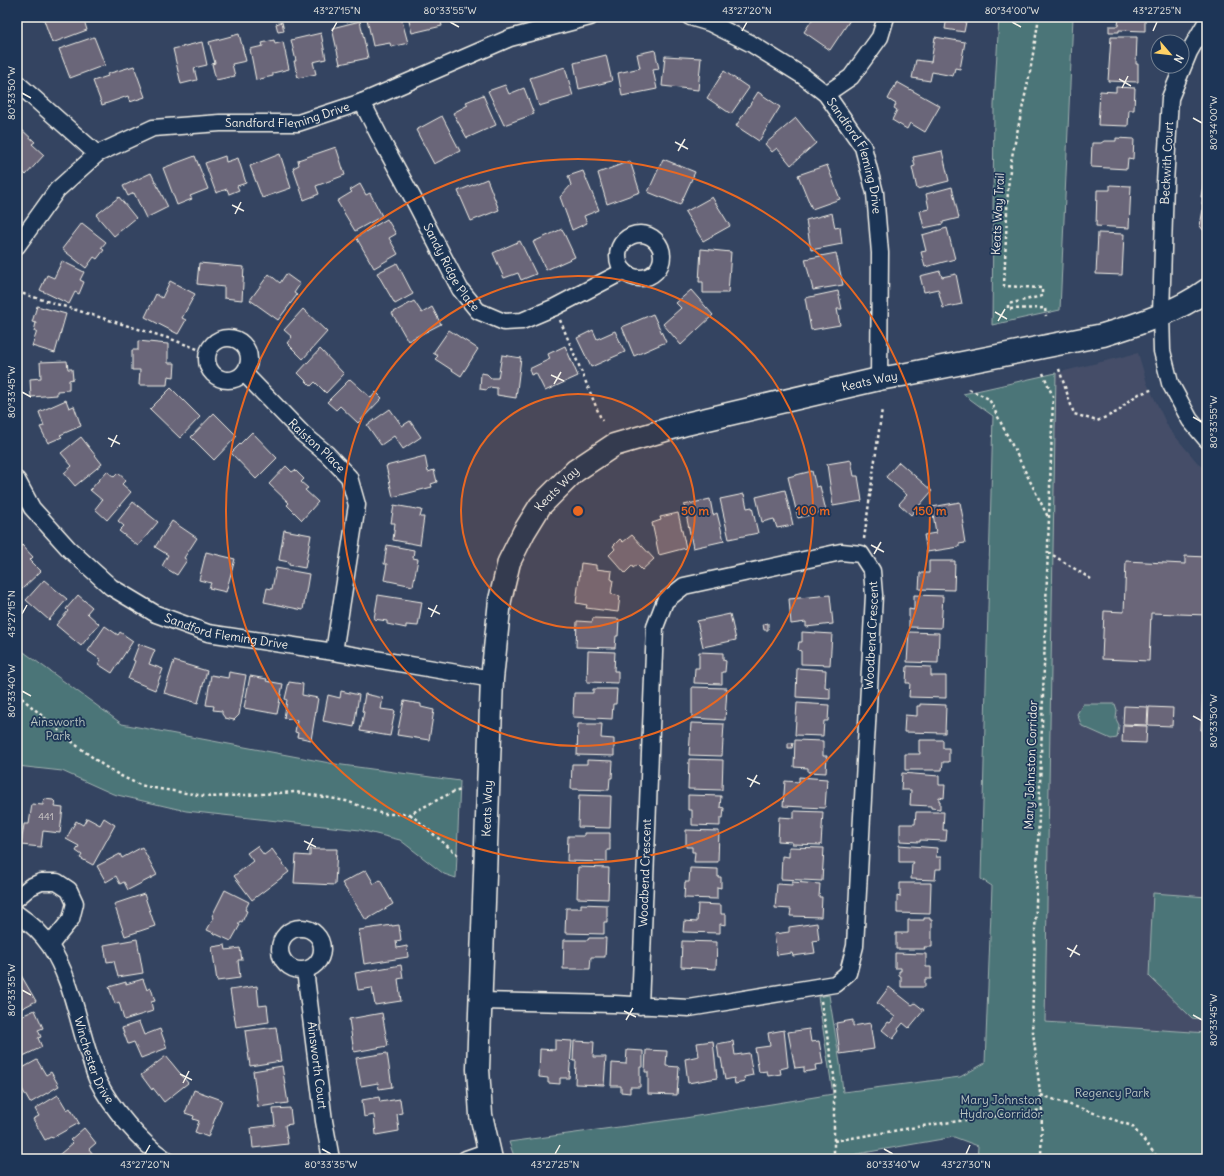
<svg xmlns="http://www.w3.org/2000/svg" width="1224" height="1176" font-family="Delius,sans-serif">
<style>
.built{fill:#444e68}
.green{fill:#4c7478;stroke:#a0b2b0}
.building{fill:#6b6679;stroke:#f4f1e8}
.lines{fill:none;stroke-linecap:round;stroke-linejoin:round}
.street-casing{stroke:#f4f1e8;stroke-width:19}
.secondary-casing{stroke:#f4f1e8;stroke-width:25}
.path{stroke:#f4f1e8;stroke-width:2.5;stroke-dasharray:3 3;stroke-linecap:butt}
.street{stroke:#1d3557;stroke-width:16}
.secondary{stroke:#1d3557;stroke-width:22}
.ticks{fill:none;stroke:#f4f1e8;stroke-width:1.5}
.ring{fill:none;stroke:#e96822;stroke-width:2}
.labels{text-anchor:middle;stroke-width:3.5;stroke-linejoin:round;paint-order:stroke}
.number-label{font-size:10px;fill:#d2cecc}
.street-label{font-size:12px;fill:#f4f1e8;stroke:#1d3557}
.park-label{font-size:12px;fill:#b9c5c1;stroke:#1d3557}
.centre{fill:#e96822;stroke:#1d3557;stroke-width:2}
.ring-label{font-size:12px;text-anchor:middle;font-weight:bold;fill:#e96822;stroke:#1d3557;stroke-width:3.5;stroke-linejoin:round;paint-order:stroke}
.neatline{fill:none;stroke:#f4f1e8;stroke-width:1.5}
.ticks-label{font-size:10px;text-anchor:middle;fill:#f4f1e8}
</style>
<rect width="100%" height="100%" fill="#344461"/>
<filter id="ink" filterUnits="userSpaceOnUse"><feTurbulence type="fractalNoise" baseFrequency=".025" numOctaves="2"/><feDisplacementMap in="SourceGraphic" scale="8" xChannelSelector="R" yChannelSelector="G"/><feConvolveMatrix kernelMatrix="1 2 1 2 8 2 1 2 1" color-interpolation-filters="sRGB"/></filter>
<g filter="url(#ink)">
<path class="built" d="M1138,353L1147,383L1169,429L1197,462L1207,470V1033L1045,1023L1056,373Z"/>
<path class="green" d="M999,17H1073L1060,310L992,325L994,105Z
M1056,373L1045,1022L1207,1033V1159H977L978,1146L954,1137L846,1156L845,1159H515L509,1142L685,1118L833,1094L818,997L829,995L840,1063L843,1092L960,1077L985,1063L992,886L981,879L993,416L963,394Z
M17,647L122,724L335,764L460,781L456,878L444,874L400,840L360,830L186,811L113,794L62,771L17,766Z
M1083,704H1115L1117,710L1116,719L1119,725L1117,738L1111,739L1082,726L1077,714Z
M1153,893L1207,897V1020L1192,1018L1149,976Z"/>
<path class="building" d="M43,17H83L87,30L52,43Z
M377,17H401L408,43L391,47L390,43L373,46L367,19Z
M408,17H440L442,26L412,33Z
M448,17H462L448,20Z
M814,17H846L850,20L830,50L804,32Z
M947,17H967L964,32L945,29Z
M1119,17H1145V31L1119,30V32H1109V26H1118Z
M360,21L368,58L340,64L332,28Z
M282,22L284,31L278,32L276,24Z
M321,33L326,59L313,62L316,74L298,78L294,61H296L291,40Z
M239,34L246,61L232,64L235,76L216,80L212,64L215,63L209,42Z
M94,37L105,65L70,78L59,49Z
M935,37L965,42L960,69L955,68L953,76L932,72L930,81L912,78L916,60L931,62Z
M1111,37H1137L1136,64H1138V82L1108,81Z
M274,40L275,44L283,42L289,69L273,73V76L256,80L250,49L263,46L262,43Z
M202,42L207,65L194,68L197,80L181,84L173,49Z
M655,50L659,69L653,70L657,89L622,96L618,73L640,68L637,54Z
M606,55L612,81L579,89L574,63Z
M665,56L701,58L698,90L662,86Z
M134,66L145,97L130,102L128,96L102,105L93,81L108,76L107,74Z
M565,67L573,96L539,106L530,78Z
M724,71L749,88L731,114L707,98Z
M897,82L940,106L925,132L910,123L907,129L892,120L897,110L894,108L896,104L888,99Z
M505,85L509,94L524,88L534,114L504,125L488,91Z
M1116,87L1135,88L1134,110H1129L1128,126L1098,125L1100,91L1116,92Z
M758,92L780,107L759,141L736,126Z
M483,95L496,125L467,138L453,113L468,105L466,102Z
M442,116L460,151L434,164L416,130Z
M796,118L816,143L791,165L777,148L772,152L765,144Z
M19,127L35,142L32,144L44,155L26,175L17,166V130Z
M1116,138L1134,139L1133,159L1128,158L1127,169L1091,167L1092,143H1101L1104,141H1116Z
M1207,142V174H1203Z
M336,147L345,175L316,186L319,194L304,200L293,168L299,165L298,160Z
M942,151L949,181L917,189L912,167L915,166L913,157Z
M280,154L291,188L262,198L250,166Z
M195,156L208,189L190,196L192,199L177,205L163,168Z
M225,156L226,162L238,158L246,183L237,186L239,190L229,194L227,189L216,193L205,163Z
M663,159L695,172L680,205L648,192Z
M630,161L640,192L607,204L598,173Z
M827,165L840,199L812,209L798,175Z
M583,171L599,210L584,216L587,223L572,230L560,197L571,185L568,176Z
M151,173L168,207L146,218L134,193L128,196L123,186Z
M487,179L499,210L471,221L458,191Z
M1204,180H1207V231H1204L1200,226L1204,204H1202L1203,197H1201Z
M360,184L366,195L370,193L382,216L355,231L337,201L352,192L350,190Z
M1110,185L1131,186L1129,228L1096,226L1097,190H1110Z
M952,187L959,218L943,222V224L924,228L920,211L929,209L926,194Z
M119,197L136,218L114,236L96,215Z
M712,197L730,226L703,241L685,212Z
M832,213L835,228L840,227L842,244L811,250L806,220Z
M387,219L396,234L389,238L398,254L374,268L356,237Z
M82,223L106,242L101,248L104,250L97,259L94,257L86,268L62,249Z
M947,228L955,259L925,267L921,252L926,251L922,235Z
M562,229L575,257L546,270L533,242Z
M1098,233L1124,234L1122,275L1096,274Z
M520,241L536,274L521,280L518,273L504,278L493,253Z
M701,249L731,252L728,293H703V282H699Z
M836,253L843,285L813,290L805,259Z
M62,261L84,272L80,280L84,282L79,294L75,292L69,304L40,290L47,275L54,278Z
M199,263L244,267L242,300L224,298V287L197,284Z
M397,263L413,294L395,304L377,273Z
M940,271L942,277L956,274L962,304L943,308L938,289L924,292L920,276Z
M269,274L280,283L286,274L300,284L294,293L297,295L278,320L250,300Z
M170,281L195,294L182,318L186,320L178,334L145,317L156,294L162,298Z
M691,290L713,315L681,345L663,324L681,308L676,303Z
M838,291L842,309H837L840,325L811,330L805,298Z
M414,301L422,313L432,307L441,324L408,341L392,313Z
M37,306L66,314L55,353L32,346L37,331H34L36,323L32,322Z
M303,309L327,332L303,359L287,343L292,337L284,330Z
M653,314L666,342L634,356L622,327Z
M449,330L478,349L461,376L435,359L438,356L433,353Z
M593,330L597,339L615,331L625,352L591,367L577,338Z
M138,341L168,344V363H175L174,377L168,376L167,385H139L140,370H132V350H138Z
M565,346L578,376L545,391L536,373L531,375L529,369L550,359L548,354Z
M320,349L344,374L326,393L315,382L311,386L298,373Z
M502,355L521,358L516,398L497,395V388L489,387L487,390L480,389L481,373L487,374L491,378H498Z
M67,361L68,369H72L73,379L69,380V390L57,391V395L31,397L30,379L41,378L40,362Z
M350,379L371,398L376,392L382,398L358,423L340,406L336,410L327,402Z
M171,388L200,417L180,438L150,409Z
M66,400L69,408L74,406L81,426L60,435L62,437L48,443L40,427L44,426L39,412Z
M390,409L402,426L410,421L421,437L403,449L394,436L381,445L367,425Z
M214,413L237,436L214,460L191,437Z
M252,432L277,458L256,479L231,453Z
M81,437L102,464L75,486L64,473L72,466L61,453Z
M425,456L428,472L434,470L437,482L431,484L432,487L393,497L386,466Z
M851,460L854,476H858L862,501L833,506L827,464Z
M899,462L932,491L911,515L899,504L907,495L886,477Z
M286,466L292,472L295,470L304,479L301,482L308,488L305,490L318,502L302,520L287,505L289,503L269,484Z
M107,471L114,477L118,473L126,480L122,484L131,492L107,520L95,509L102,500L90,490Z
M812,471L816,487L820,486L826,511L798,518L788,477Z
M785,490L793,525L777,528L774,519L762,522L756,497Z
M744,494L747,508L752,507L758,533L729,539L720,499Z
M710,499L713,515L717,513L724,541L693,548L684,505Z
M133,502L158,522L138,546L119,531L124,526L118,521Z
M960,502L964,524H962L965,543L959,544V547L927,552L924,535L936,533L932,507Z
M394,505L422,510L420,517H424L420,545L393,540L395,523H391Z
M678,513L686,548L659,555L652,523L661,520L660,517Z
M172,521L197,538L184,558L187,560L177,575L162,566L168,555L155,547Z
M284,530L311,535L305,568L289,565V562L279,560Z
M632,535L654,559L642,570L637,565L633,568L632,566L625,573L609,555L615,549L613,546L620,539L623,542Z
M22,545L33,557L30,560L41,571L22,589L17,583V550Z
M387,545L414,550L413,558L418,559L413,586L384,580L387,564H384Z
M206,552L235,559L226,592L209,588L211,583L199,580Z
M1185,556L1207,557V615L1151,613L1149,661L1102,659L1104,611L1124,612L1126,561L1185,564Z
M929,561H955L954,590L919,589L920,573H929Z
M581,563L596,565V569L612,571L611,579L613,580L611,594L620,596L618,612L586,608L587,605L576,603Z
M276,568L309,574L303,610L264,602L267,588L272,589Z
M44,580L67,599L49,620L26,600Z
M78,595L92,607L87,613L99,624L81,646L56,625L68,611L66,609Z
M378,595L422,602L418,626L406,625V628L387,624V621L374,619Z
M830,595L833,624L806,627V622L791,624L789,599Z
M914,595L943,596L941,628L909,627V609L914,610Z
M730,614L736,640L703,647L697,621Z
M593,618L619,619L618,636H616L615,648L576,647L577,621L592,622Z
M768,623V630H764L763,624Z
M105,626L118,635L120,632L133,641L112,673L98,664L101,660L88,651Z
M802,632L832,634L830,665L801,664V651L798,650L799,642H802Z
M909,632L939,633L938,663L907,662Z
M139,644L155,650L149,664L163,669L155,690L128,679L135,661L133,660Z
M588,651L615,652L614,671H618V683L587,682Z
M699,652L723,653V660L726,661L725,672H722V684L694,683L695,668H699Z
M174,661L207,671L198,703L164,693Z
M907,666L931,667V676H946V698L909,697L910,683H906Z
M797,668L826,670L825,687L830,688V699L796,697Z
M229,672L246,675L239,715L234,720L225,718L222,714V711L213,710L214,706L206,705L211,675L228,678Z
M250,676L267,679L266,681L283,684L277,714L244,708Z
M289,682L303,684L302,695L318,698L311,740L297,737L298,733L295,732L297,720L284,718L287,700L285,699Z
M692,687L727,688L725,720L692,718Z
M593,689H617L616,704H613L612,719L573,717L574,693H593Z
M341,691L359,695L354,727L323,721L328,695L340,698Z
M1203,691H1207V731L1201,730Z
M365,694L383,698L381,709L395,711L390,736L360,731L364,712L362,711Z
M404,701L421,704V707L434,710L429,740L397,735Z
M797,703L829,705L828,721H824L823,736L795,735Z
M920,704L946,705L945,733L904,732L905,715L917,716V706H920Z
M1124,706L1148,707L1147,725L1123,724Z
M1149,707L1173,708L1172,726L1148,725Z
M691,723L724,724L722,756L689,755Z
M578,724H602L601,738L614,739V756L577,755Z
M1123,725L1147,726L1146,743L1122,742Z
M795,740L823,741V756H827L826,773L808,772V768L794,767Z
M919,740H943V748H949V762H943L942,770H905V754H920V752H919Z
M788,743H793L792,748H788Z
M689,759L723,760L722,790L688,789Z
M587,760L613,761L612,778H610L609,790L571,789L572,764H587Z
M902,773L939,776V785H945L944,798L939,797V801H940V809L931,808V806L910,805L911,790H901Z
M799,777L827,779L825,808L783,806L785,781L799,782Z
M579,795L611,796L610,828L578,827Z
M688,795L721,796L720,807L724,808L723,818H720V826L692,825V810H688Z
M45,799L53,800L56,803L55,807L63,808L60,833L43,831L41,847L21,845L24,824H29L32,804L43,805V801Z
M794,811L823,812L821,845L792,844V842L778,841L779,817L794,818Z
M916,812H944L943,830H947L946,841L920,840V842L900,841V824H915Z
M87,818L100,825L104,818L115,825L93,865L80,858L82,855L76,851L79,846L66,839L76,821L83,825Z
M686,830L719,831L718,862H694L695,852H692V847H686Z
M584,833H610V850H607V862L567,861L568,836H584Z
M899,845L937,848L936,857H941V869H936L935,880L911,879L912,864H913L914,862H899Z
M257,846L264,855L272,849L289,872L252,900L234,876L253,861L247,853Z
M142,847L157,875L128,890L124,882L120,884L116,876L106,882L97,866L120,854L122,858Z
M789,847L824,848L822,881L781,879L782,856L789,857Z
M310,849H337L335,885L294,883L296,855L310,856Z
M578,867L609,868L608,899L577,898Z
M690,868L718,869V877H721V888L717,887V899L684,898L685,882H689Z
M366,870L374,884L380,880L393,904L366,920L342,883Z
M792,882L820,884L819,897H822L821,917L790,916L791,909L775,908L777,884L792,885Z
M900,883H931L930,914L897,913V896L900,897Z
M225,890L249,902L245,910L247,911L242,922L240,921L238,924L240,925L231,941L207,930L214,917L212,916Z
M144,894L155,926L125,936L114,904Z
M581,904L607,905V922H604V934L565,933L566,908H581Z
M698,904L721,905V914H726V925L720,924V933L683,932L684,921L697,922Z
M924,918H930V920H932V947H924L925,949H896V933H908V920H924Z
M817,923L819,940L813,941L815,953L793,956L792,953L777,955L774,934L789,932V927Z
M392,925V926L399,925L401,940L396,941L397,948L407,946L408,957L364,964L359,930Z
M589,938H606L605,957H591L590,969H563L564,940H588Z
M137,939L143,973L118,977L114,961L107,962L104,945Z
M682,941L717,942L716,969L681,967Z
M225,945L226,950L240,948L242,960H238L240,978L217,981L212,947Z
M895,953L926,954V967H931V979H925V987H901V976H899V971H901V968H895Z
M401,965L403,978L398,979L401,1001L375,1005L372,988L358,990L355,973Z
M17,970H18L36,1001L17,1011Z
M143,979L147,990L151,988L155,1001L151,1002L153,1011L124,1020L119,1002L115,1004L109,987L126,982V984Z
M257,986L259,1006L267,1005L269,1022L236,1027L230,990Z
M889,987L912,1005L915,1003L924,1010L909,1028L903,1023L898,1029L899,1031L893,1039L882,1030L888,1022L890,1023L895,1017L877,1003Z
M35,1010L43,1028L38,1030L41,1037L38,1038L42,1047L19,1058L17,1053V1018Z
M382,1013L388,1046L354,1052L349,1019Z
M853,1020V1026L870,1023L874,1049L840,1054L836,1023Z
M139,1022L144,1035L160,1029L167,1048L141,1058L134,1042L128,1044L122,1028Z
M276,1027L281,1061L250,1066L245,1031Z
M809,1029L811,1042L819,1041L823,1064L815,1065L816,1070L804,1072V1067L795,1068L788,1032Z
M784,1030L788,1067L780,1069L781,1074L768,1076L767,1071L759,1072L755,1048L770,1046L768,1033Z
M555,1040L572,1041L569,1078H560V1084L548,1083V1078L539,1077L540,1049L555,1050Z
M574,1041L594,1042L593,1057H606L604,1085L575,1084L576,1061H573Z
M713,1041L717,1078L688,1083L685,1059L699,1056L697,1043Z
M733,1041L735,1055L749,1053L753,1075L744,1077L745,1082L735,1084L734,1078L725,1080L721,1058H719L717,1044Z
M627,1050L643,1051V1067H640V1087H630V1093L621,1092V1086H611L612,1063L626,1064Z
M646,1050L667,1051L666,1066L679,1067L677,1095L648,1094V1072H645Z
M387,1053L392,1087L379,1089L378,1083L361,1086L356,1058Z
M166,1056L188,1083L164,1102L153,1088L152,1090L141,1075Z
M37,1060L46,1075L51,1072L59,1086L30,1103L17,1080V1071Z
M282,1066L288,1103L258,1107L253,1071Z
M194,1090L222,1100L208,1137L195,1132L199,1121L193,1119L194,1116L185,1113Z
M58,1095L67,1110L70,1108L79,1123L52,1138L51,1137L45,1140L33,1119L39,1116L35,1109Z
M379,1097L380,1102L400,1099L402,1113L397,1114L399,1131L376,1135L374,1115L364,1117L362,1100Z
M290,1108L292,1124L285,1125L288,1144L253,1148L251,1128L275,1125L273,1109Z
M84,1128L96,1143L89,1149L97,1159H54L73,1143L70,1140Z"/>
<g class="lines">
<g class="street-casing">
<g id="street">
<path id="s1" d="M690,17L710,23L750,43L803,76L826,94L863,147L875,193L880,253L879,379"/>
<path d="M1207,21L1189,52L1170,98L1165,183L1161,314L1162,351L1170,383L1190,420L1207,440"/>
<path d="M17,83L97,154"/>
<path d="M826,94L851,77L880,37L886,17"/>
<path id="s2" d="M362,102L384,145L415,202L460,289L478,311L504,322L522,321L555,307L624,271"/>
<circle cx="640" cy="256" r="22"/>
<path id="s3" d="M17,246L57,190L97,154L153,128L220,123H298L362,102L510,38L590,17"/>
<circle cx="228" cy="359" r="21"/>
<path id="s4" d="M244,373L303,434L327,454L349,477L357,505L334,652"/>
<path id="s5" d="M17,480L32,508L69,549L111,587L156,614L208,633L334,652L492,679"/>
<path d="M17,898L30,887L41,882H57L69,890L75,903L71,919L50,945"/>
<path id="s6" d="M17,914C29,922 42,934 50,946C71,978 77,1018 89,1055C92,1063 94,1073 98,1081C110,1106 141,1143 165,1159"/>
<circle cx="301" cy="949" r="21"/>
<path id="s7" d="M305,970L324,1121L331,1159"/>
<path id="s8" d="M481,1001L614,1004L689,1008L835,984L848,973L855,946L874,595L872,571L861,554L841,552L684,586L665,601L655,627L640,1006"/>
<path d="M466,1159L489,1151"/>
</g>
</g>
<g class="secondary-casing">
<g id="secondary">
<path id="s9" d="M491,1159L481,1115L478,1069L492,679L500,600L509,562L524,532L540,506L575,471L614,445L686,424L879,379L902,375L1103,335C1136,325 1179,311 1207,290"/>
</g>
</g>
<path class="path" d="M1039,17L1030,72L1011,161L1008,188L1004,286L1042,288V296L1008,304V309L1045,308L1046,316
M17,292L171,339L208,353
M560,320L602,421
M1059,369L1074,414L1097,421L1119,411L1127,402L1139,394L1154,389
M969,389L989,399L1048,517
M864,539L882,409
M1048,552L1091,579
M17,694L76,745L104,766L121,776L140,785L154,788L211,797L296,792L346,801L383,814H410L453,792L462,790
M410,814L459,856
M821,1001L834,1075V1159
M1041,1095L1132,1126L1159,1159
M834,1141L929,1125L1042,1110
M1041,1159L1042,1110L1032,1023L1053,397L1043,373"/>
<use href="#street" class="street"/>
<use href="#secondary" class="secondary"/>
</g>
</g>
<path class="ticks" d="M450,22L459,27M1012,22L1021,27M332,31L337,22M742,31L747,22M1153,31L1157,22M1119,79L1131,86M1122,88L1128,76M22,93L31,98M1193,118L1202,123M675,142L688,149M678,151L685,139M232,205L244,211M235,214L241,202M995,312L1007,319M998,321L1005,309M551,375L564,381M554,384L561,372M22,392L31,397M1193,417L1202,422M108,438L120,444M111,447L117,435M871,545L884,552M874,554L881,542M428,608L440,614M22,614L27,605M431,617L437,605M22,691L31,696M1193,716L1202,721M747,778L760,784M750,787L757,775M304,841L316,847M307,850L313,838M1067,948L1080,955M1070,957L1077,945M22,990L31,995M624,1011L636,1017M1193,1015L1202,1020M626,1020L633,1008M180,1074L192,1080M183,1083L189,1071M322,1149L331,1154M884,1149L893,1154M145,1154L150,1145M555,1154L560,1145M966,1154L970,1145"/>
<circle cx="578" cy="511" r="117" fill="#e96822" fill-opacity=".12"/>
<g class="ring">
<circle cx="578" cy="511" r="117"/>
<circle cx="578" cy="511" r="235"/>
<circle cx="578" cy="511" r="352"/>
</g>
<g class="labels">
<g class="number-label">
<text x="46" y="820">441</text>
</g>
<g class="street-label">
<text dy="4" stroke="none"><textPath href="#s3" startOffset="320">Sandford Fleming Drive</textPath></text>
<text dy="4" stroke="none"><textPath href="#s1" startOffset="227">Sandford Fleming Drive</textPath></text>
<text transform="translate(1167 163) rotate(-87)" y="4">Beckwith Court</text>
<text transform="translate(998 214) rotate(-87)" y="4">Keats Way Trail</text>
<text dy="4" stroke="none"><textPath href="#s2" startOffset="188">Sandy Ridge Place</textPath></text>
<text dy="4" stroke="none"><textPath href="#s9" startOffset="1024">Keats Way</textPath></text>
<text dy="4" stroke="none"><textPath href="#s4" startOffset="103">Ralston Place</textPath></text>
<text dy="4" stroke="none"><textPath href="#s9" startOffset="688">Keats Way</textPath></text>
<text dy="4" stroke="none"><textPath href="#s5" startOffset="269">Sandford Fleming Drive</textPath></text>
<text dy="4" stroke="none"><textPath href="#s8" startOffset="712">Woodbend Crescent</textPath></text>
<text transform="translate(1031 765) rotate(-88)" y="4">Mary Johnston Corridor</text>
<text dy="4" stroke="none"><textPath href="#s9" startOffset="352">Keats Way</textPath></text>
<text transform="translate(645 873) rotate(-88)" y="4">Woodbend Crescent</text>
<text dy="4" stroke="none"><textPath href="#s6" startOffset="169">Winchester Drive</textPath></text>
<text dy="4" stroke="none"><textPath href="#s7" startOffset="96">Ainsworth Court</textPath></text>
</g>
<g class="park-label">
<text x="58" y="726">Ainsworth<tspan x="58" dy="14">Park</tspan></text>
<text x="1112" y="1097">Regency Park</text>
<text x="1001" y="1104">Mary Johnston<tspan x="1001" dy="14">Hydro Corridor</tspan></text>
</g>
</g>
<circle cx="578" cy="511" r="6" class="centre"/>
<g class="ring-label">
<text x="695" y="515">50 m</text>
<text x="813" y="515">100 m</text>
<text x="930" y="515">150 m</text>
</g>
<rect width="1224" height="1176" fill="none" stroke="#1d3557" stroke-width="44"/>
<g transform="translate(1170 54) rotate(118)"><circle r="19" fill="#1d3557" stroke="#738091"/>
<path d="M0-3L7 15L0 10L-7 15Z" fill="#ffd166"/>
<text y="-6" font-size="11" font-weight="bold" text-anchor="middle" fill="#f4f1e8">N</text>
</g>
<rect x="22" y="22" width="1180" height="1132" class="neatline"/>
<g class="ticks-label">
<text x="337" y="14">43°27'15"N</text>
<text x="450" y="14">80°33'55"W</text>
<text x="747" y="14">43°27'20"N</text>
<text x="1012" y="14">80°34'00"W</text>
<text x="1157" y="14">43°27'25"N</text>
<text transform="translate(11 93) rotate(-90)" y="4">80°33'50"W</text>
<text transform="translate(1213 123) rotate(-90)" y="4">80°34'00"W</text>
<text transform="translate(11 392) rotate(-90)" y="4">80°33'45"W</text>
<text transform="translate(1213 422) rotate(-90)" y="4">80°33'55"W</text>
<text transform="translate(11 614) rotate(-90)" y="4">43°27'15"N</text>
<text transform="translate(11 691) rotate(-90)" y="4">80°33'40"W</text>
<text transform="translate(1213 721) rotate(-90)" y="4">80°33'50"W</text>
<text transform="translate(11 990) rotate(-90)" y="4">80°33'35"W</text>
<text transform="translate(1213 1020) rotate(-90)" y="4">80°33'45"W</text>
<text x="145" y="1168">43°27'20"N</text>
<text x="331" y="1168">80°33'35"W</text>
<text x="555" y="1168">43°27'25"N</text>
<text x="893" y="1168">80°33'40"W</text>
<text x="966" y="1168">43°27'30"N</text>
</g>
</svg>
